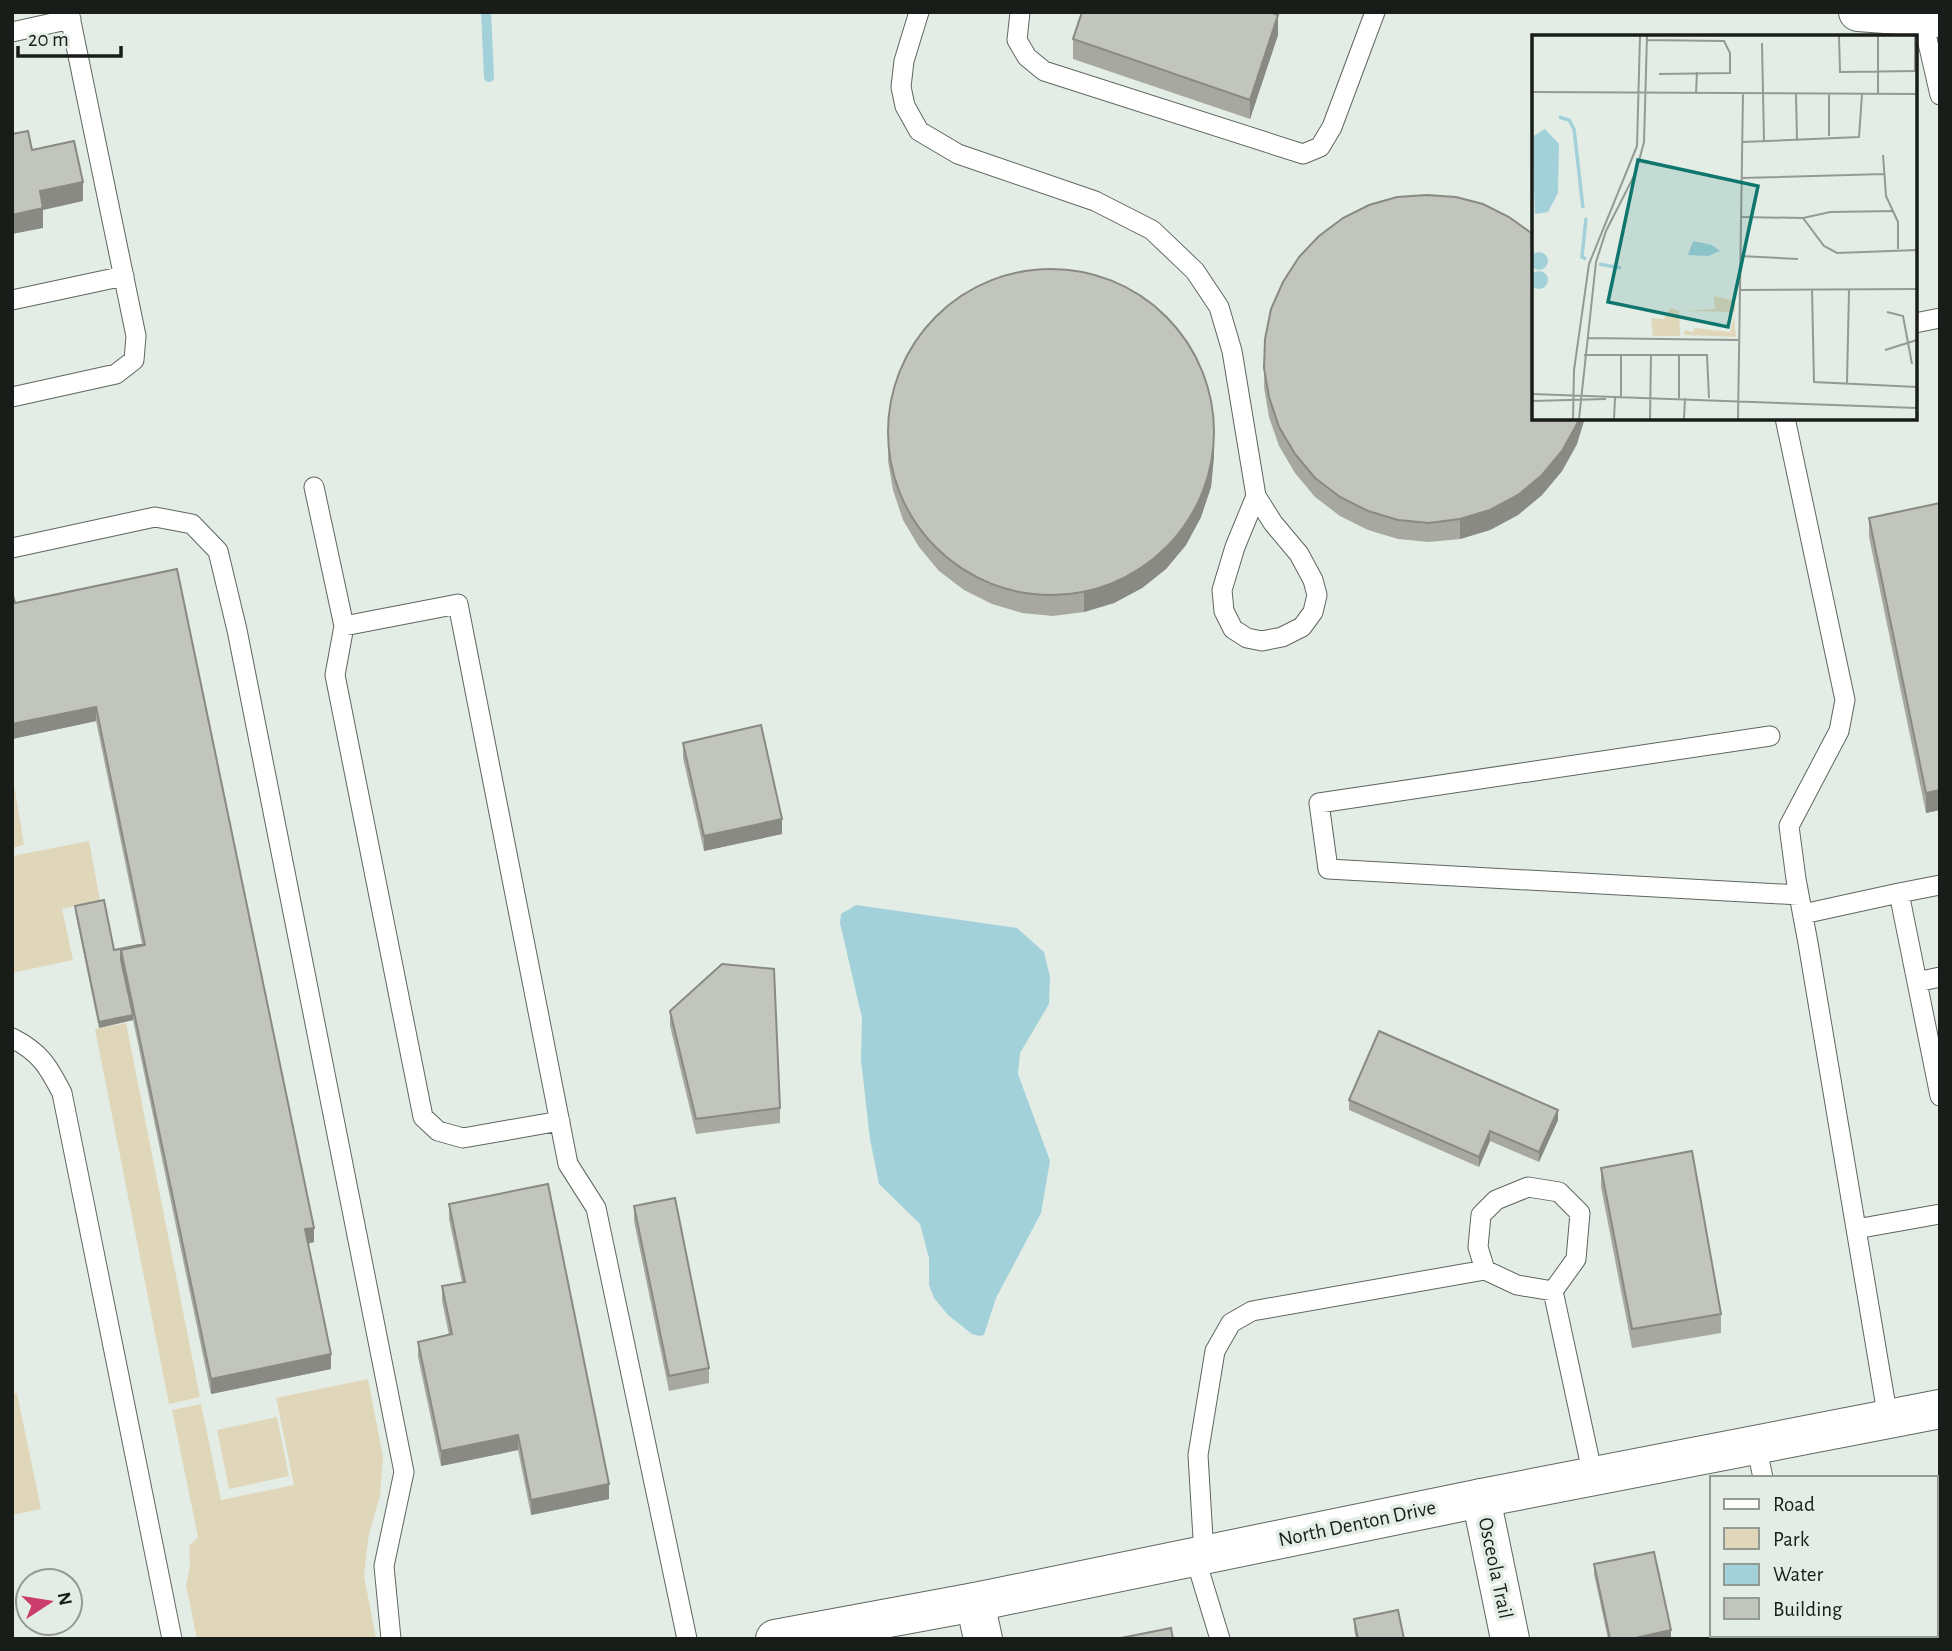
<svg xmlns="http://www.w3.org/2000/svg" width="1952" height="1651" font-family="'Alegreya Sans',sans-serif">
<style>
.green{fill:#e0d7bb}
.water{fill:#a2d1da}
.lines{fill:none;stroke-linecap:round;stroke-linejoin:round}
.stream{stroke:#a2d1da;stroke-width:10}
.lane-casing{stroke:#5e665f;stroke-width:21}
.street-casing{stroke:#5e665f;stroke-width:40}
.secondary-casing{stroke:#5e665f;stroke-width:40}
.lane{stroke:#fff;stroke-width:19}
.street{stroke:#fff;stroke-width:38}
.secondary{stroke:#fff;stroke-width:38}
.wall{fill:#a7a9a1}
.shaded-wall{fill:#888a83}
.building{fill:#c2c5bb;stroke:#888a83;stroke-width:2}
.labels{text-anchor:middle;stroke-width:7;stroke-linejoin:round;paint-order:stroke}
.street-label{font-size:21px;fill:#191d1a;stroke:#e4ede5}
.inset-river{fill:none;stroke:#a2d1da;stroke-width:3.5}
.inset-road{fill:none;stroke:#939a94;stroke-width:2}
.view{fill:#0f766e;fill-opacity:0.15;stroke:#0f766e;stroke-width:3.5}
.inset-edge{fill:none;stroke:#191d1a;stroke-width:3.5}
</style>
<rect width="100%" height="100%" fill="#e4ede5"/>
<path class="green" d="M12,772L24,845L12,848Z
M89,841L100,900L62,909L73,960L12,973V856Z
M126,1023L200,1397L169,1404L95,1029Z
M368,1379L383,1457L380,1496L369,1534L364,1575L376,1639H197L186,1585L190,1566L189,1546L198,1537L172,1410L201,1404L221,1500L294,1485L276,1398Z
M17,1393L41,1509L12,1515V1394Z
M277,1417L289,1476L229,1489L217,1430Z"/>
<path class="water" d="M856,905L1017,928L1044,952L1050,977L1049,1004L1020,1053L1018,1074L1050,1161L1041,1213L996,1298L984,1335L979,1336L972,1334L948,1315L934,1298L929,1285V1258L920,1224L879,1184L870,1139L861,1060L862,1018L840,923L841,914Z"/>
<g class="lines">
<path class="stream" d="M486,12L489,77"/>
<g class="lane-casing">
<path id="lane" d="M919,12L904,61L901,87L905,106L919,131L958,154L1095,201L1152,230L1195,271L1219,307L1232,351L1256,496L1273,523L1299,554L1313,580L1317,595L1313,612L1302,627L1282,637L1262,641L1247,638L1233,629L1224,611L1222,590L1235,547L1256,496
M1020,12L1017,40L1027,57L1044,71L1303,154L1320,147L1332,127L1375,12
M1922,17L1940,95
M12,32L71,19
M12,300L124,276
M1915,323L1940,318
M12,397L116,374L134,360L136,336L69,12
M1785,418L1845,700L1839,731L1789,826L1796,879L1808,943L1888,1419
M314,487L344,626
M12,548L155,517L192,524L218,551L237,630L404,1472L384,1566L391,1639
M1770,736L1319,803L1328,869L1799,895
M1899,893L1940,885
M1803,914L1899,893L1917,982L1940,977
M1917,982L1940,1096
M12,1038C40,1052 48,1066 62,1093L172,1639
M560,1121L463,1138L438,1131L423,1117L335,675L344,626L458,604L568,1164L596,1208L687,1639
M1856,1229L1940,1214
M1485,1270L1478,1247L1481,1215L1496,1200L1528,1187L1559,1192L1580,1213L1576,1259L1553,1291
M1756,1444L1763,1478
M1204,1555L1198,1455L1215,1351L1231,1323L1252,1311L1485,1270L1517,1285L1553,1291L1593,1476
M1195,1557L1220,1639
M1796,1635L1797,1639"/>
</g>
<g class="street-casing">
<path id="street" d="M1481,1498L1510,1639
M975,1602L983,1639"/>
</g>
<g class="secondary-casing">
<path id="secondary" d="M1858,12L1940,18
M775,1639L975,1602L1481,1498L1940,1409"/>
</g>
<use href="#lane" class="lane"/>
<use href="#street" class="street"/>
<use href="#secondary" class="secondary"/>
</g>
<path class="wall" d="M1278,35L1250,119L1073,59V39Z
M1265,339L1577,444L1562,471L1542,495L1518,515L1490,530L1460,539L1429,542L1398,539L1368,530L1340,516L1315,497L1295,473L1279,446L1269,417L1264,387Z
M889,412L1214,456L1211,487L1201,517L1186,545L1166,569L1142,588L1114,603L1084,612L1053,616L1022,613L992,604L964,590L939,571L919,547L903,520L893,490L888,461Z
M1940,503V810L1926,813L1869,537V518Z
M177,569L314,1242L308,1244L331,1369L211,1394L133,1020L99,1028L75,911V906L114,950L142,944L96,721L12,739V592L15,603Z
M683,743L782,834L704,851L683,758Z
M670,1011L780,1108V1123L696,1134L670,1026Z
M1349,1100L1558,1120L1539,1162L1490,1141L1479,1167L1349,1110Z
M1601,1168L1721,1314V1333L1632,1348L1601,1187Z
M449,1204L609,1499L531,1515L518,1450L441,1466L418,1357V1342L449,1335L442,1301V1286L462,1282L449,1219Z
M634,1206L709,1368V1383L669,1391L634,1221Z
M1594,1564L1671,1639H1608L1594,1574Z
M1354,1619L1404,1639H1356L1354,1629Z"/>
<path class="shaded-wall" d="M1278,15V35L1250,119V100Z
M83,182V201L43,210V228L12,234V215L40,191Z
M1579,418H1585L1577,444L1562,471L1542,495L1518,515L1490,530L1460,539V519Z
M1214,437V456L1211,487L1201,517L1186,545L1166,569L1142,588L1114,603L1084,612V593Z
M96,707V721L12,739V724Z
M1940,790V810L1926,813V793Z
M782,819V834L704,851V836Z
M133,1015V1020L99,1028V1022Z
M1558,1110V1120L1539,1162V1152Z
M1490,1131V1141L1479,1167V1157Z
M314,1228V1242L305,1244V1229Z
M331,1354V1369L211,1394V1379Z
M518,1435V1450L441,1466V1451Z
M609,1484V1499L531,1515V1500Z
M1940,1568V1578L1936,1579V1569Z
M1671,1630V1639H1631Z"/>
<path class="building" d="M1082,12H1270L1278,15L1250,100L1073,39Z
M28,131L32,150L74,141L83,182L40,191L43,208L12,215V134Z
M1427,195L1456,197L1483,204L1509,217L1534,235V418H1579L1577,424L1562,451L1542,475L1518,495L1490,510L1460,519L1429,523L1398,520L1368,511L1340,497L1315,478L1295,454L1279,427L1269,397L1264,368L1265,339L1271,309L1283,282L1299,257L1319,236L1343,218L1369,205L1397,197Z
M888 432a163 163 0 1 1 326 0a163 163 0 1 1-326 0Z
M1940,503V790L1926,793L1869,518Z
M177,569L314,1228L305,1229L331,1354L211,1379L121,950L145,945L96,707L12,724V592L15,603Z
M761,725L782,819L704,836L683,743Z
M104,900L114,950L144,944V945L121,950V960L133,1015L99,1022L75,906Z
M722,964L774,969L780,1108L696,1119L670,1011Z
M1379,1031L1558,1110L1539,1152L1490,1131L1479,1157L1349,1100Z
M1692,1151L1721,1314L1632,1329L1601,1168Z
M548,1184L609,1484L531,1500L518,1435L441,1451L418,1342L452,1334L442,1286L465,1282L449,1204Z
M675,1198L709,1368L669,1376L634,1206Z
M1936,1486H1937L1940,1497V1568L1936,1569Z
M1654,1552L1671,1630L1631,1639H1610L1594,1564Z
M1936,1594H1940V1639H1921L1920,1635H1936Z
M1398,1610L1404,1639H1358L1354,1619Z
M1171,1628L1173,1639H1116Z"/>
<g class="labels">
<g class="street-label">
<text transform="translate(1357 1523) rotate(-12)" y="7">North Denton Drive</text>
<text transform="translate(1496 1568) rotate(78)" y="7">Osceola Trail</text>
</g>
</g>
<g transform="translate(1532 35)">
<rect width="385" height="385" fill="#e4ede5"/>
<path d="M182,261L203,266V277L152,276L183,274ZM139,273L147,276L148,301H121L119,283L132,284ZM202,282L204,302L152,300L153,295L161,297L163,293L198,297Z" fill="#e0d7bb"/>
<path d="M13,94L27,109L26,158L16,177L3,179L0,102ZM161,206L180,210L188,216L176,221L156,220ZM-2 226a9 9 0 1 1 18 0a9 9 0 1 1-18 0ZM-2 245a9 9 0 1 1 18 0a9 9 0 1 1-18 0Z" fill="#a2d1da"/>
<path class="inset-river" d="M27,82L37,85L42,94L51,173M54,224L50,222L54,183M67,229L89,233"/>
<path class="inset-road" d="M307,1L308,37L385,36M346,1V59M383,1V36M115,5L192,6L198,18V38L127,39M230,8L232,107M0,57L385,59M164,58L165,37M264,59L265,106M297,59V101M210,107L327,102L330,59M351,120L354,161L366,187V214M209,143L352,139M208,182L271,183L292,211L305,218L385,215M271,183L298,177L362,176M208,221L266,224M280,254L282,347L385,352M207,255L385,254M355,277L371,281L380,329M56,303L206,305M353,315L385,305M52,320H175L177,363M315,348L317,255M0,359L385,373M89,362V319M147,363V320M0,366L74,364M41,384L42,335L57,229L105,111L108,1M47,384L64,227L74,196L104,137L112,107L115,1M82,384L83,363M118,384L119,320M152,384L153,363M206,384L211,58"/>
<path class="view" d="M106,125L226,151L196,292L76,267Z"/>
<rect width="385" height="385" class="inset-edge"/>
</g>
<rect width="1952" height="1651" fill="none" stroke="#191d1a" stroke-width="28"/>
<rect x="1710" y="1476" width="228" height="161" fill="#e4ede5" stroke="#939a94" stroke-width="2"/>
<rect x="1724" y="1499" width="35" height="10" fill="#ffffff" stroke="#939a94" stroke-width="2"/>
<text x="1773" y="1511" font-size="21" fill="#191d1a">Road</text>
<rect x="1724" y="1528" width="35" height="21" fill="#e0d7bb" stroke="#939a94" stroke-width="2"/>
<text x="1773" y="1546" font-size="21" fill="#191d1a">Park</text>
<rect x="1724" y="1564" width="35" height="21" fill="#a2d1da" stroke="#939a94" stroke-width="2"/>
<text x="1773" y="1581" font-size="21" fill="#191d1a">Water</text>
<rect x="1724" y="1598" width="35" height="21" fill="#c2c5bb" stroke="#939a94" stroke-width="2"/>
<text x="1773" y="1616" font-size="21" fill="#191d1a">Building</text>
<g transform="translate(49 1602) rotate(78)"><circle r="33" fill="#e4ede5" stroke="#939a94" stroke-width="2"/>
<path d="M0-5L12 26L0 18L-12 26Z" fill="#ca3d6d"/>
<text y="-10" font-size="19" font-weight="bold" text-anchor="middle" fill="#191d1a">N</text>
</g>
<path d="M18 46v10h103v-10" fill="none" stroke="#191d1a" stroke-width="3.5"/>
<text x="28" y="46" font-size="21" fill="#191d1a" stroke="#e4ede5" stroke-width="5" paint-order="stroke">20 m</text>
</svg>
